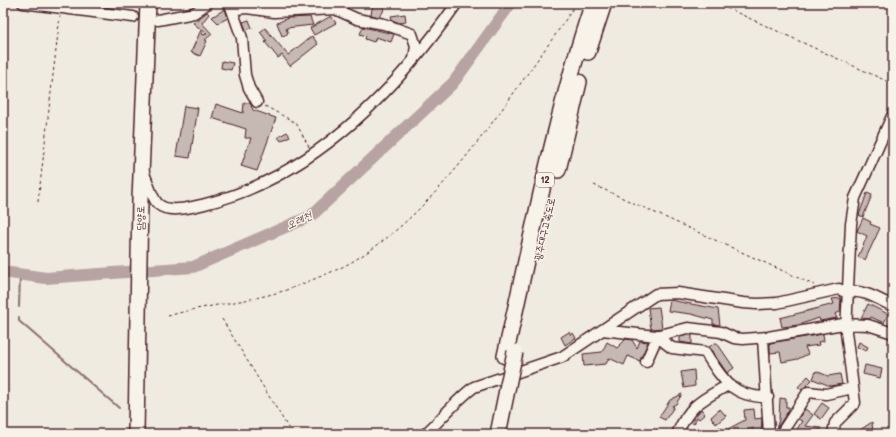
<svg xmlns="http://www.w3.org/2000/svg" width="896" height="437" font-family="Mali,'Poor Story',sans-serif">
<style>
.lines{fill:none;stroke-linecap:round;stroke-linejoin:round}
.stream{stroke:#8b6f72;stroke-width:2}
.river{stroke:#b7a4a2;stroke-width:12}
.building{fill:#c6b8b3;stroke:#4a1f2b}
.minor-casing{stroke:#4a1f2b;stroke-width:13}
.highway-casing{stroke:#4a1f2b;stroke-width:18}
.path{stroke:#4a1f2b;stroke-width:1;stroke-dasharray:3 3;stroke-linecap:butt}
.minor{stroke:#f7f3e8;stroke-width:10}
.highway{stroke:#f7f3e8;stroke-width:15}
.highway-bridge-casing{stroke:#4a1f2b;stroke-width:18;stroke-linecap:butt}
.highway-bridge{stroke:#f7f3e8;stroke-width:15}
.labels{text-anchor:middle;stroke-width:3;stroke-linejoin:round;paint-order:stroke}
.shield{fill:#f7f3e8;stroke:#7e5f64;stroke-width:1}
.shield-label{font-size:9px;font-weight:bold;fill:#4a1f2b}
.street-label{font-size:10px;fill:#4a1f2b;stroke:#f7f3e8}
.water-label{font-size:11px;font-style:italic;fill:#704e55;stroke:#f7f3e8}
</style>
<rect width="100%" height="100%" fill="#f0ebe0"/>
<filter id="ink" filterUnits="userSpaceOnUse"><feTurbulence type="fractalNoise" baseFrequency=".025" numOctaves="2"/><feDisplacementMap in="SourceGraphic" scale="8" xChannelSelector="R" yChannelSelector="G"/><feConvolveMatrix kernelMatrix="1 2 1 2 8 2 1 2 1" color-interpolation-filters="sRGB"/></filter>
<g filter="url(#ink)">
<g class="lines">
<path class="stream" d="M19,307L20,275
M19,317V321L119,408"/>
<path class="river" d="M3,272L46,278L193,267L311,216L453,83L511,3"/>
</g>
<path class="building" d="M373,3H385L383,12L379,17L371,15Z
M225,9L228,18L218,23L212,17Z
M207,12L209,14L202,23L212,34L205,40L207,41L200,56L191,52L201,30L203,35L207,34L193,23Z
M405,14L406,22L400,23L392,20L391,16Z
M331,16L336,23L314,35L310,28Z
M310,17L313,25L286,28L288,34L282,36L277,23L288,18Z
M249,20L252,28L246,30L243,22Z
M363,27L394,34L391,42L376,37L374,42L365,39L366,36L360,34Z
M265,28L288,55L312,36L318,44L290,66L282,55L278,58L265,42L267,41L260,32Z
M222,61L233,63L231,70L221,68Z
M244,103H250L253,110L276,118L257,171L241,166L251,138H245L246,129L212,118L216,104L243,113Z
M184,106L198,108L190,158L176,156Z
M287,132L290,136L281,141L278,137Z
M867,193L872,195L863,217L859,215Z
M863,218L871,222L870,224L880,228L865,260L858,257L867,236L857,231Z
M841,298L840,312L835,314L837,318L820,321L819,318L798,325L782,327L780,318L834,304L832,299Z
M670,300L718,309L720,325L713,324V320L691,314L668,311Z
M868,304L888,314L884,323L871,317L870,319L861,318Z
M659,307L662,328L651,329L648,308Z
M569,332L571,335L573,333L576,338L565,345L561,337Z
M823,334L824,341L818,342L819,345L805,347L808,354L798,359L782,362L780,352L770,353V343Z
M688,335H692V344L680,342V337Z
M626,339L632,340L637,348L640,341L648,342L640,361L628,356L624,365L609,358L606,364L584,366L583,354L602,352L607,342L617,348Z
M859,342L868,347L866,351L857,347Z
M715,343H717L734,368L727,373L709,347Z
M865,365L882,369L880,378L863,374Z
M694,370L695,386L684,388L681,372Z
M816,371L828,376L840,374L842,384L830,386L813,379Z
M808,376L812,380L802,390L798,387Z
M682,394L676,404L672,406L674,407L665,420L659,417L670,400Z
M780,398L786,399V407H789V410L776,429L779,419Z
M822,403L829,408L821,419L814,414Z
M701,409L705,414L699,419L697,417L694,424L691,422Z
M720,409L726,416L716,424L711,417Z
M754,409L755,419L762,418L761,434H753V428L741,434H717L715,430L720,427L724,431L745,420L744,410Z
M805,409L813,415L805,426L821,428L820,434H812V432L801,430L799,433L796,431L802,421L798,419Z
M872,422L873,434H854Z"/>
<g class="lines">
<g class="minor-casing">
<path id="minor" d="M23,3L133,17
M227,3L237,9L247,8L274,12L335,9L357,19L384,24L412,34L416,46L414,59
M231,7L242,38L245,75L249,88L257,102
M158,20L194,13L208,3
M143,171C147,179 152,199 158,204C169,214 192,207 205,204C313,177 395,92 457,3
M602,330L656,336L688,328L721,332L734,338L743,339L768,337L843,324L868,325L893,333
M658,335L659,338L672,348L705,352C722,379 733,398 768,397
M763,338L769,434
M646,362L658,335
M425,434C442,419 456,400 474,387L562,357L656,294L678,293L743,303L757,304L777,303L839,289L847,293C862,288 879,300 893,306
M677,434C690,404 702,400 728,385
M781,434L808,392L826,394L853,388
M833,434L835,423L855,403L846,332L851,224L855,198L893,114"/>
</g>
<g class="highway-casing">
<path id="highway" d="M588,52L604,3
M558,170L579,82
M505,356C532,238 554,118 593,3
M136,434L140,200L148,3
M498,434L508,385"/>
</g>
<path class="path" d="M168,3L169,8
M716,3L893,84
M134,8V3
M265,106L296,123L309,147
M594,185L814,285
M38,202L60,16
M168,316C211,303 258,302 300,285C318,277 339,270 355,260C425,218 482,138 528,73C544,50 562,27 576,3
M222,319L292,434"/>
<use href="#minor" class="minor"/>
<use href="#highway" class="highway"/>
<g class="highway-bridge-casing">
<path id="highway-bridge" d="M508,385L515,352"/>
</g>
<use href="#highway-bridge" class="highway-bridge"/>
</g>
</g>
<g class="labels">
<rect class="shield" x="536" y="173" width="18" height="14" rx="3"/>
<g class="shield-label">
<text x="545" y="183">12</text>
</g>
<g class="street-label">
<text transform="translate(140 218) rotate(-89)" y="4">담양로</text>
<text transform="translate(544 229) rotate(-77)" y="4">광주대구고속도로</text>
</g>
<g class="water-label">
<text transform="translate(299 220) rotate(-26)" y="4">오례천</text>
</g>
</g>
<rect width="896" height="437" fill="none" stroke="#f7f3e8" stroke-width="16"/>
<rect x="8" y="8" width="880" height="421" fill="none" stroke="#4a1f2b" stroke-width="1.5" filter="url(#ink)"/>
</svg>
